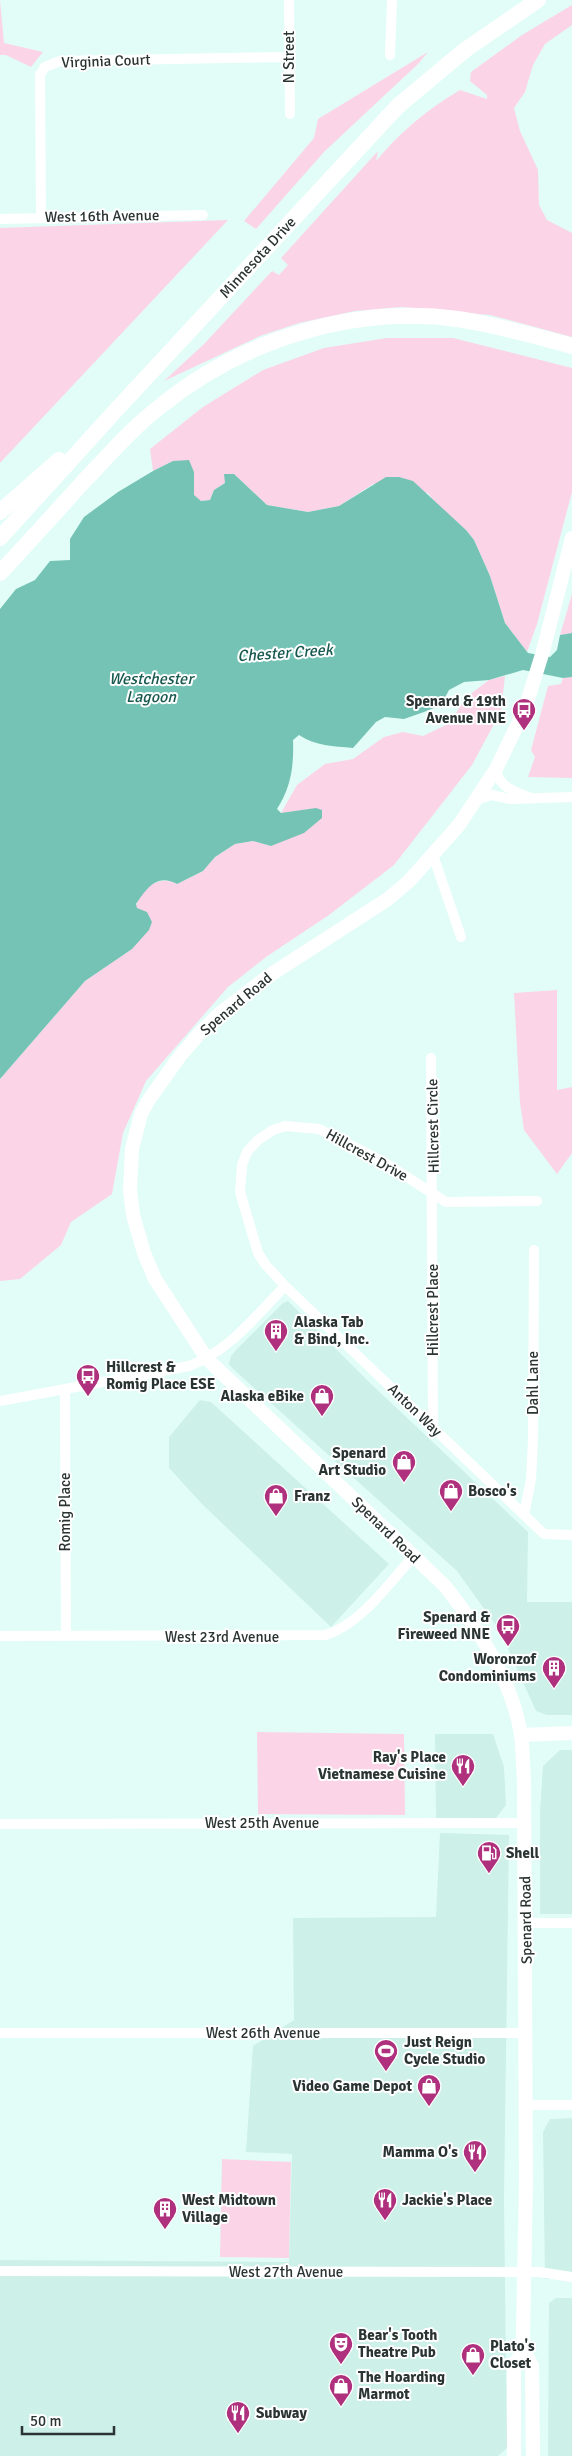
<svg xmlns="http://www.w3.org/2000/svg" width="572" height="2456" font-family="Signika,sans-serif">
<style>
.built{fill:#cdf0e9}
.green{fill:#fcd4e7}
.water{fill:#75c3b5}
.lines{fill:none;stroke-linecap:round;stroke-linejoin:round}
.street{stroke:#fff;stroke-width:10}
.secondary{stroke:#fff;stroke-width:14}
.primary{stroke:#fff;stroke-width:16}
.labels{text-anchor:middle;stroke-width:4;stroke-linejoin:round;paint-order:stroke}
.street-label{font-size:15px;fill:#2a3432;stroke:#fff}
.poi-label{font-size:15px;font-weight:bold;fill:#2a3432;stroke:#fff;text-anchor:start}
.water-label{font-size:16px;font-style:italic;fill:#185a50;stroke:#fff}
</style>
<rect width="100%" height="100%" fill="#e2fdf7"/>
<path class="built" d="M288,1301L368,1381L528,1532L527,1602H572V1715H547L536,1711L500,1631L457,1571L232,1368L229,1364L231,1356L237,1349L283,1303Z
M200,1400L211,1402L389,1564L331,1627L203,1505L169,1468V1437Z
M435,1734H493L504,1767L506,1805L496,1818H436Z
M560,1750H572V1914H540V1811L543,1766Z
M440,1833L509,1835L504,2200L507,2448L498,2456H0V2260L289,2262L292,2154L246,2152L253,2046L294,2020L293,1918L436,1917Z
M572,2118V2279H545L543,2132L550,2119Z
M556,2298H572V2456H548L549,2303Z"/>
<path class="green" d="M0,0L4,43L43,52L31,67L6,55H0Z
M572,5V25L545,44L533,65L525,92L514,108L520,131L538,170L539,205L547,220L572,233V337L490,315L401,307L355,311L299,323L260,336L164,381L204,344L272,271L279,275L288,265L281,258L378,151L376,161C401,131 427,110 460,90L487,99V95L470,81L471,72L522,35Z
M428,52L418,64L324,152L256,229L244,221L314,138L318,119Z
M228,220L0,463V228Z
M387,338H453L572,368V492L537,624L527,652L505,623L490,576L474,540L466,530L440,508L428,493L373,484L339,506L308,512L267,505L234,474H225V483L214,490L210,500L201,501L194,496V472L173,461L153,471L150,449L203,407L263,370L324,348Z
M572,594V633L560,635Z
M505,676L501,711L472,765L394,865L329,915L266,957L228,987L146,1081L123,1133L112,1194L71,1222L61,1245L20,1279L0,1281V1079L85,981L132,949C134,939 134,910 137,903C144,885 161,875 177,884L203,871L215,857L235,844L253,841L271,846L297,811L281,813L297,785L325,764L353,759L384,737L403,732L423,736L450,723L465,698L489,680Z
M572,677V778L528,777L535,757L531,750L548,686L561,684L563,678Z
M557,990V1090L572,1087V1153L557,1174L524,1130L520,1103L514,993Z
M257,1732L404,1734L405,1815L258,1814Z
M222,2159L291,2162L289,2258L220,2257Z"/>
<path class="water" d="M189,460L194,472V495L201,501L210,500L214,490L225,483L224,474H234L267,505L308,512L339,506L386,477H399L413,481L466,530L474,540L490,576L505,623L528,653L550,657L557,650L560,635L572,633V677L563,678L523,670L489,680L464,682L449,690L441,705L424,712L404,719L385,717L376,722L353,748C333,746 316,746 299,735L293,740C294,766 291,787 277,809L281,813L316,808L322,810V818L304,833L271,846L253,841L235,844L215,857L203,871L177,884C157,873 147,888 136,904L137,908L147,912L152,922L149,930L132,949L85,981L0,1079V609L16,589L35,580L50,561L70,560V539L84,517L118,492L153,471L173,461Z"/>
<g class="lines">
<path class="street" d="M289,0L290,114
M390,55L392,0
M41,217L40,75L45,67L60,61L289,57
M0,219L203,215
M496,769C499,787 513,791 529,797
M475,800L492,795L510,799L572,797
M433,855L461,937
M431,1058L433,1427
M537,1201L446,1202L382,1161L319,1129L285,1126L273,1130L258,1140L247,1152L242,1165L240,1192L258,1253L265,1264L285,1286L544,1534L572,1535
M65,1389L66,1635
M0,1401L189,1366C229,1351 256,1316 285,1286
M524,1515L531,1479L533,1440L534,1250
M0,1636L326,1635C362,1623 388,1584 413,1557
M0,1824L525,1823
M526,1923H572
M0,2033H527
M526,2105H572
M0,2271L539,2272L572,2277"/>
<path class="secondary" d="M521,1735L572,1733
M514,2456V2364L524,2350
M533,2456L532,2366L524,2350L523,2335L526,2181L524,1781C523,1766 523,1750 521,1735C513,1682 478,1628 445,1586L207,1359L155,1279L144,1253L133,1215L130,1190L132,1149L141,1114L148,1101L180,1056L199,1034L219,1014L267,977L388,899L409,881L459,825L496,769L525,709L543,651L572,538"/>
<g class="primary">
<path d="M0,512L59,460"/>
<path id="s1" d="M0,538L117,409L398,106L465,50L538,0"/>
<path d="M0,573C28,543 56,512 84,481C109,455 133,427 162,405C244,339 354,305 458,319C497,325 535,336 572,346"/>
</g>
</g>
<defs>
<g id="bus-pin" transform="scale(1.25)"><path d="M0 17L-7.5 6A9.5 9.5 0 1 1 7.5 6Z" fill="#af307d" stroke="#fff"/><path d="M-5-6H5V4H4V6H2V4H-2V6H-4V4H-5ZM-3.5-4V0h7V-4ZM-3.5 1.2v1.5H-2V1.2ZM2 1.2v1.5H3.5V1.2Z" fill="#fff"/></g>
<g id="building-pin" transform="scale(1.25)"><path d="M0 17L-7.5 6A9.5 9.5 0 1 1 7.5 6Z" fill="#af307d" stroke="#fff"/><path d="M-4-6H4V6H1V3H-1V6H-4ZM-2.5-4.3h1.7v1.8h-1.7ZM.8-4.3h1.7v1.8H.8ZM-2.5-1h1.7V.8h-1.7ZM.8-1h1.7V.8H.8Z" fill="#fff"/></g>
<g id="shop-pin" transform="scale(1.25)"><path d="M0 17L-7.5 6A9.5 9.5 0 1 1 7.5 6Z" fill="#af307d" stroke="#fff"/><path d="M-5-2.5h2.3a2.7 3.5 0 0 1 5.4 0H5L5.5 6h-11ZM-1.5-2.5h3a1.5 2.3 0 0 0-3 0Z" fill="#fff"/></g>
<g id="restaurant-pin" transform="scale(1.25)"><path d="M0 17L-7.5 6A9.5 9.5 0 1 1 7.5 6Z" fill="#af307d" stroke="#fff"/><path d="M-5-6h1v4h1v-4h1v4h1v-4h1v5L-1.5 .5V6h-2V.5L-5-1ZM5-6V6H3V1.5H1.5Q1.5-4 5-6Z" fill="#fff"/></g>
<g id="fuel-pin" transform="scale(1.25)"><path d="M0 17L-7.5 6A9.5 9.5 0 1 1 7.5 6Z" fill="#af307d" stroke="#fff"/><path d="M-5.5-6h7V0h2V4h1.3V-2.5L3-4.5l.8-.8L6-3V5H2.5V1h-1V6h-7ZM-4.2-4.7v3.2H.2V-4.7Z" fill="#fff"/></g>
<g id="stadium-pin" transform="scale(1.25)"><path d="M0 17L-7.5 6A9.5 9.5 0 1 1 7.5 6Z" fill="#af307d" stroke="#fff"/><path d="M0-5a6.5 5 0 1 0 0 10a6.5 5 0 1 0 0-10ZM-3.5-1.8h7v3.6h-7Z" fill="#fff"/></g>
<g id="theatre-pin" transform="scale(1.25)"><path d="M0 17L-7.5 6A9.5 9.5 0 1 1 7.5 6Z" fill="#af307d" stroke="#fff"/><path d="M-5-5.5Q0-4 5-5.5V0Q5 5 0 6Q-5 5-5 0ZM-3.3-2.5H-1v1.5H-3.3ZM1-2.5H3.3v1.5H1ZM-2.8 1Q0 5.5 2.8 1Z" fill="#fff"/></g>
</defs>
<g fill-rule="evenodd">
<use href="#bus-pin" x="524" y="710"/>
<use href="#building-pin" x="276" y="1331"/>
<use href="#bus-pin" x="88" y="1376"/>
<use href="#shop-pin" x="322" y="1396"/>
<use href="#shop-pin" x="404" y="1462"/>
<use href="#shop-pin" x="451" y="1491"/>
<use href="#shop-pin" x="276" y="1496"/>
<use href="#bus-pin" x="508" y="1626"/>
<use href="#building-pin" x="554" y="1668"/>
<use href="#restaurant-pin" x="463" y="1766"/>
<use href="#fuel-pin" x="489" y="1853"/>
<use href="#stadium-pin" x="386" y="2051"/>
<use href="#shop-pin" x="429" y="2086"/>
<use href="#restaurant-pin" x="475" y="2152"/>
<use href="#restaurant-pin" x="385" y="2200"/>
<use href="#building-pin" x="165" y="2209"/>
<use href="#theatre-pin" x="341" y="2344"/>
<use href="#shop-pin" x="473" y="2355"/>
<use href="#shop-pin" x="341" y="2386"/>
<use href="#restaurant-pin" x="238" y="2413"/>
</g>
<g class="labels">
<g class="street-label">
<text transform="translate(289 57) rotate(-90)" y="5">N Street</text>
<text transform="translate(106 61) rotate(-2)" y="5">Virginia Court</text>
<text transform="translate(102 216) rotate(-1)" y="5">West 16th Avenue</text>
<text dy="5" stroke="none"><textPath href="#s1" startOffset="381">Minnesota Drive</textPath></text>
<text transform="translate(236 1004) rotate(-40)" y="5">Spenard Road</text>
<text transform="translate(433 1126) rotate(-91)" y="5">Hillcrest Circle</text>
<text transform="translate(367 1155) rotate(29)" y="5">Hillcrest Drive</text>
<text transform="translate(433 1310) rotate(-90)" y="5">Hillcrest Place</text>
<text transform="translate(533 1383) rotate(-90)" y="5">Dahl Lane</text>
<text transform="translate(415 1410) rotate(44)" y="5">Anton Way</text>
<text transform="translate(65 1512) rotate(-90)" y="5">Romig Place</text>
<text transform="translate(386 1530) rotate(44)" y="5">Spenard Road</text>
<text x="222" y="1642">West 23rd Avenue</text>
<text x="262" y="1828">West 25th Avenue</text>
<text transform="translate(526 1920) rotate(-91)" y="5">Spenard Road</text>
<text x="263" y="2038">West 26th Avenue</text>
<text x="286" y="2277">West 27th Avenue</text>
</g>
<g class="poi-label">
<text x="506" y="706" text-anchor="end">Spenard &amp; 19th<tspan x="506" dy="17">Avenue NNE</tspan></text>
<text x="294" y="1327">Alaska Tab<tspan x="294" dy="17">&amp; Bind, Inc.</tspan></text>
<text x="106" y="1372">Hillcrest &amp;<tspan x="106" dy="17">Romig Place ESE</tspan></text>
<text x="304" y="1401" text-anchor="end">Alaska eBike</text>
<text x="386" y="1458" text-anchor="end">Spenard<tspan x="386" dy="17">Art Studio</tspan></text>
<text x="468" y="1496">Bosco's</text>
<text x="294" y="1501">Franz</text>
<text x="490" y="1622" text-anchor="end">Spenard &amp;<tspan x="490" dy="17">Fireweed NNE</tspan></text>
<text x="536" y="1664" text-anchor="end">Woronzof<tspan x="536" dy="17">Condominiums</tspan></text>
<text x="446" y="1762" text-anchor="end">Ray's Place<tspan x="446" dy="17">Vietnamese Cuisine</tspan></text>
<text x="506" y="1858">Shell</text>
<text x="404" y="2047">Just Reign<tspan x="404" dy="17">Cycle Studio</tspan></text>
<text x="412" y="2091" text-anchor="end">Video Game Depot</text>
<text x="458" y="2157" text-anchor="end">Mamma O's</text>
<text x="182" y="2205">West Midtown<tspan x="182" dy="17">Village</tspan></text>
<text x="402" y="2205">Jackie's Place</text>
<text x="358" y="2340">Bear's Tooth<tspan x="358" dy="17">Theatre Pub</tspan></text>
<text x="490" y="2351">Plato's<tspan x="490" dy="17">Closet</tspan></text>
<text x="358" y="2382">The Hoarding<tspan x="358" dy="17">Marmot</tspan></text>
<text x="256" y="2418">Subway</text>
</g>
<g class="water-label">
<text transform="translate(285 652) rotate(-4)" y="6">Chester Creek</text>
<text x="151" y="684">Westchester<tspan x="151" dy="18">Lagoon</tspan></text>
</g>
</g>
<path d="M22 2426v8h92v-8" fill="none" stroke="#2a3432" stroke-width="2.5"/>
<text x="30" y="2426" font-size="15" fill="#2a3432" stroke="#ffffff" stroke-width="4" paint-order="stroke">50 m</text>
</svg>
